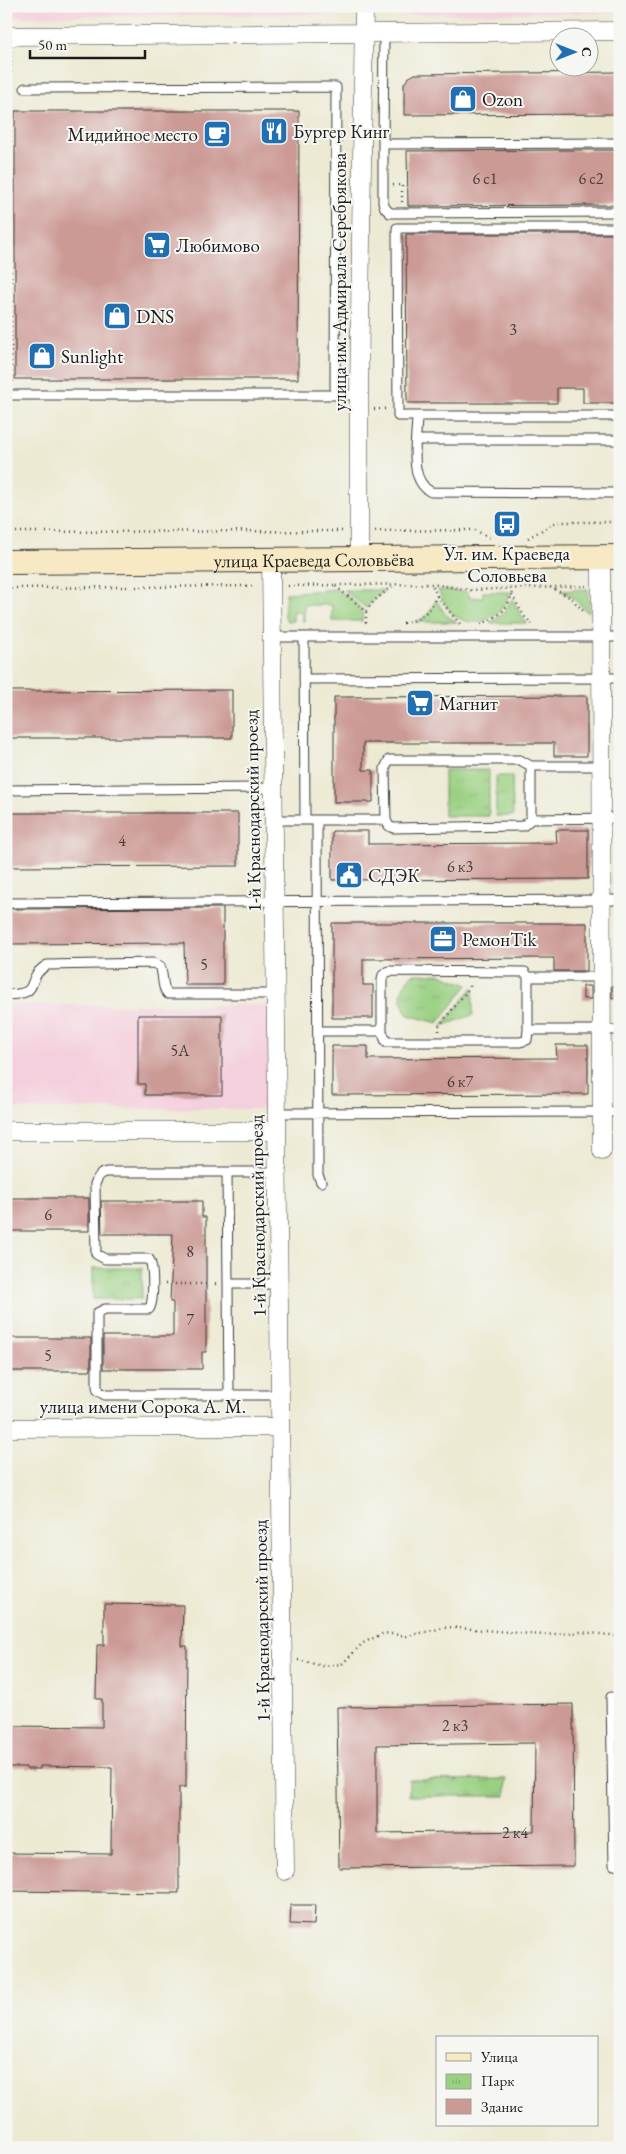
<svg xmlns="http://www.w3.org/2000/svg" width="626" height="2154" font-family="'EB Garamond',serif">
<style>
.built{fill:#f4cfdd}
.grass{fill:#9ad082;stroke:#5b764f}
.park{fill:url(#park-tufts);stroke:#5b764f}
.building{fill:#cc9a95;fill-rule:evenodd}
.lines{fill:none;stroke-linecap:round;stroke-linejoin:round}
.lane-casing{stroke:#3b3b38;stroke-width:11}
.street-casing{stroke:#3b3b38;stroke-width:19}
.secondary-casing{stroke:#3b3b38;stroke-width:26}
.path{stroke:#3b3b38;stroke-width:2.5;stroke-dasharray:1 4;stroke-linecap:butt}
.lane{stroke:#fff;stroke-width:9}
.street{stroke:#fff;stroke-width:18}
.secondary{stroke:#f6e9c3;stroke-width:24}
.labels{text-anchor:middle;stroke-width:4;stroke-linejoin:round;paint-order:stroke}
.number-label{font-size:16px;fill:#483c3a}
.poi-label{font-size:19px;fill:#1c1c1c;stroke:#f6f6f2;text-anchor:start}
.street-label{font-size:19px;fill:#1c1c1c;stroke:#f6f6f2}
</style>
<defs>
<pattern id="park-tufts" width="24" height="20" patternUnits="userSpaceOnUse" patternTransform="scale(1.25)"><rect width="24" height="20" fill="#9ad082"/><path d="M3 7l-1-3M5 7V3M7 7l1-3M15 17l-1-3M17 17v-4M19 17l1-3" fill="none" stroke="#84b270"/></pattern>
</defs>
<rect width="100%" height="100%" fill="#f6f6f2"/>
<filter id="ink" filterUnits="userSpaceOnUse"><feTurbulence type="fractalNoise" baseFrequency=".02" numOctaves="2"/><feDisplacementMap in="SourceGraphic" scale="10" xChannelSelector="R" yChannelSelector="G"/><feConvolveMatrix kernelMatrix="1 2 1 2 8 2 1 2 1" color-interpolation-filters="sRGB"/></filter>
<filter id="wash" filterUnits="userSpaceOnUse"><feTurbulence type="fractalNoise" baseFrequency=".0096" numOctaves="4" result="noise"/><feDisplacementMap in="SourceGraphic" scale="20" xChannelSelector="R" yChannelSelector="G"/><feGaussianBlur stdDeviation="1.12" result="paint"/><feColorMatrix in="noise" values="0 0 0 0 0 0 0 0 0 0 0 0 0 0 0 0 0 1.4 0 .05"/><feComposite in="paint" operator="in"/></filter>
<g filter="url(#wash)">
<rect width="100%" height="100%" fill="#edead4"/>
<path class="built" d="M6,6H334V14L6,17Z
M381,6H620V12L381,15Z
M6,1005H272V1109H6Z"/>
<path class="grass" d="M336,589C347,596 366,606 362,621H332V605H304V621H302V612H293V621H287L284,614L286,593Z
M588,589L589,611L587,612L574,599L562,591Z
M344,590H385L366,608Z
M438,590L468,592L469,597L482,598L483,592H510C504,616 478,631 455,616C447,610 442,599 438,590Z
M512,599L526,623H490L503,614Z
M436,600L446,615L457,622H416L428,615Z"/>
<path class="park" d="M444,770H489V816H444Z
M496,776H512L513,816H496Z
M413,974H440L468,985L438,1023L408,1015C398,1000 399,987 413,974Z
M473,987V1015L442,1026Z
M93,1268H142V1299H93Z
M506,1779V1796H409V1780Z"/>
<g id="blocks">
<path class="building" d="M620,72V114L404,115V84L408,78L415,74Z
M15,111H299L298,379H15Z
M566,150H620V205L408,206L407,151Z
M406,234H620V403H583V388H557V403H407Z
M232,690V738H6V691Z
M587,696V756H554V743H363V770H373V802H334V697Z
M6,813H238V866L6,867Z
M556,830H588V879L332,880V831H368V844L557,843Z
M223,908V985H185L184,943L6,944V909Z
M332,923H587V971H554V958L363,959V985H373V1018H332Z
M583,986H591V999H583Z
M612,986H620V998H612Z
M138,1015H222V1095H145V1084H138Z
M556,1045H588V1094L332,1095V1046H368V1059L557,1058Z
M6,1198H89V1231H6Z
M101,1201H202V1217H206V1352H202V1369H103V1336H173V1302H170L173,1234H102Z
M6,1338H91V1369L90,1371H6Z
M104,1604L183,1605L182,1646H187L186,1787H179V1893L6,1891V1853L111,1854L112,1767L40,1766V1769H26V1767H6V1726L102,1727V1699H96L97,1645H104Z
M573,1704L574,1866L339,1868L337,1707ZM535,1743L534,1831L377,1833V1745Z
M291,1905H315L314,1925L290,1924Z"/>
</g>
</g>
<g filter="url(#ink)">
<use href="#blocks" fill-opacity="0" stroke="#3b3b38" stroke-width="1"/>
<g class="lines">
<g class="lane-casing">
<path id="lane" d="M384,33L383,144L620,143
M25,88L336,87L335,395
M383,144V202L385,208L390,213L620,212
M620,228H397L398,416H620
M6,395H359
M417,416C417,440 407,479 431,492L620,493
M417,440H620
M272,637H620
M304,637L305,820
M304,679L620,678
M531,766V819
M6,790L273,788
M273,820H386L385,768L389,760H520L531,766H602
M317,820L318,1175L321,1182
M386,820L389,826L393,828L523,826L531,819L620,818
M6,903L620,900
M528,977H602
M6,995C45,994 22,980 47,965L153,963L160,966C164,975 161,988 168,994H275
M318,1031H382L386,1042H520L527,1040L528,1030H620
M382,1031V980L383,975L389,971L525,972L528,977V1030
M277,1113L620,1112
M227,1172L228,1284
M277,1172H107C100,1173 98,1177 95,1184L96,1254L105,1259H149C154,1266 154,1303 149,1309H105L97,1313V1386L98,1391L105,1395H280
M229,1395L228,1284H279
M611,1697L614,1865"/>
</g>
<g class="street-casing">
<path id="street" d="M6,36L620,31
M601,557L602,1151
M359,559V395L364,6
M271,560L285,1871
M6,1131H277
M6,1428L280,1427"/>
</g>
<g class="secondary-casing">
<g id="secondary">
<path id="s1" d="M6,562L620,557"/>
</g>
</g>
<path class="path" d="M11,51V377L13,381L17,383
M393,185H402V203
M374,409H386
M375,531L475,530L490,538
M6,532L343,531
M528,538L556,522H620
M288,586L334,585
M550,587L571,598L585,613
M6,588L255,586
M512,595L524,616L532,624
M437,596L460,624
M366,611L375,600L394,585
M366,623V611L334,585L432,584L471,590L586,586
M403,623C421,620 429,612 437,596L432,584
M481,624C497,618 510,609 512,590
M439,1031V1026L470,987V983
M165,1284H217
M298,1660L323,1666L342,1664L363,1643L384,1633L407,1636L448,1627L543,1635L581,1632L620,1636"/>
<use href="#lane" class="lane"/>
<use href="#street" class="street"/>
<use href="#secondary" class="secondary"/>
</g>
</g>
<defs>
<g id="shop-square" transform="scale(1.4375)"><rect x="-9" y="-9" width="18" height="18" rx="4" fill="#1f6fb2" stroke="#f6f6f2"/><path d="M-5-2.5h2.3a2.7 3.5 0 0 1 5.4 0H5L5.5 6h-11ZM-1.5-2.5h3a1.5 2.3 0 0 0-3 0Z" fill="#fff"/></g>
<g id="restaurant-square" transform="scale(1.4375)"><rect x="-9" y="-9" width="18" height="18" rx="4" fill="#1f6fb2" stroke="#f6f6f2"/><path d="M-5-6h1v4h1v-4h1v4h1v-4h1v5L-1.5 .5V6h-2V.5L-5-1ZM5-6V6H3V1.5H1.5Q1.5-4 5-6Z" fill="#fff"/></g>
<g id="cafe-square" transform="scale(1.4375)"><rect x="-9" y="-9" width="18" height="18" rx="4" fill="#1f6fb2" stroke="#f6f6f2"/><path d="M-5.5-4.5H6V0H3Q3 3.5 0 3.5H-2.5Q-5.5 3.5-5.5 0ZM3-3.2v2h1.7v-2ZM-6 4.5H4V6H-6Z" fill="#fff"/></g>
<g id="supermarket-square" transform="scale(1.4375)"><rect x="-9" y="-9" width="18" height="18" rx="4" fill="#1f6fb2" stroke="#f6f6f2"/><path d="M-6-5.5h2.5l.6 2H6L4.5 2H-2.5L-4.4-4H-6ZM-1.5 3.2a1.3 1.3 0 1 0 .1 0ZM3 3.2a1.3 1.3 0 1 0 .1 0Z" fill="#fff"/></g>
<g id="bus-square" transform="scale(1.4375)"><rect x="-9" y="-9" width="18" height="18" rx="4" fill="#1f6fb2" stroke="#f6f6f2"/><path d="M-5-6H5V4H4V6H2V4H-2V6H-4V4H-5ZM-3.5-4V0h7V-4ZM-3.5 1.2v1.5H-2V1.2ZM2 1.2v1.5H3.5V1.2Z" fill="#fff"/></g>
<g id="civic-square" transform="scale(1.4375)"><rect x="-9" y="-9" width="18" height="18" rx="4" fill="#1f6fb2" stroke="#f6f6f2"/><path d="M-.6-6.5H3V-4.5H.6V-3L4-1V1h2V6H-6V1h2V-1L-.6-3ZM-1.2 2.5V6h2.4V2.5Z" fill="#fff"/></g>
<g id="office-square" transform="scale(1.4375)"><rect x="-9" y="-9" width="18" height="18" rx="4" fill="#1f6fb2" stroke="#f6f6f2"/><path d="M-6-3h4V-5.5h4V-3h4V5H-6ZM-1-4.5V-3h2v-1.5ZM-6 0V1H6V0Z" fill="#fff"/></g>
</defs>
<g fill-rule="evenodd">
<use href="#shop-square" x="463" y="99"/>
<use href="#restaurant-square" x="274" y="131"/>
<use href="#cafe-square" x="217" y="134"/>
<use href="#supermarket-square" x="157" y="245"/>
<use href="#shop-square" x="117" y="316"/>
<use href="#shop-square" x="42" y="356"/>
<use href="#bus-square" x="507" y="524"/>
<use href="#supermarket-square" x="420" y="703"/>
<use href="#civic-square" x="349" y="875"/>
<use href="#office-square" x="443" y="939"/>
</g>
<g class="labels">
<g class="number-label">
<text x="485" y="184">6 с1</text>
<text x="591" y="184">6 с2</text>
<text x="513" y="335">3</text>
<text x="122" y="846">4</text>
<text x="460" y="872">6 к3</text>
<text x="204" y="970">5</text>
<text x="180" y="1056">5А</text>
<text x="460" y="1087">6 к7</text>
<text x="48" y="1220">6</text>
<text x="190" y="1257">8</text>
<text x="190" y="1325">7</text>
<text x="48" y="1361">5</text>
<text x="455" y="1731">2 к3</text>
<text x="515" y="1838">2 к4</text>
</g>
<g class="poi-label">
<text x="482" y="106">Ozon</text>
<text x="293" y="138">Бургер Кинг</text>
<text x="198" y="141" text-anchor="end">Мидийное место</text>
<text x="176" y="252">Любимово</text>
<text x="136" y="323">DNS</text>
<text x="61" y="363">Sunlight</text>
<text x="507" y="560" text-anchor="middle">Ул. им. Краеведа<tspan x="507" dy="22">Соловьева</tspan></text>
<text x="439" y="710">Магнит</text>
<text x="368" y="882">СДЭК</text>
<text x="462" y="946">РемонTik</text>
</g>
<g class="street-label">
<text transform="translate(339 282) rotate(-90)" y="7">улица им. Адмирала Серебрякова</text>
<text dy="7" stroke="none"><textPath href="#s1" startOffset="308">улица Краеведа Соловьёва</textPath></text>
<text transform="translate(252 811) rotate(-91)" y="7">1-й Краснодарский проезд</text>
<text transform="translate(257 1216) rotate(-91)" y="7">1-й Краснодарский проезд</text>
<text x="143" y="1413">улица имени Сорока А. М.</text>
<text transform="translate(261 1621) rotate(-91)" y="7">1-й Краснодарский проезд</text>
</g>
</g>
<rect width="626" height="2154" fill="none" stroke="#f6f6f2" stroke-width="25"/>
<rect x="436" y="2036" width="162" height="90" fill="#f6f6f2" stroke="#9f9f9c"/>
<rect x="446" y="2053" width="25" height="8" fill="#f6e9c3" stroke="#9f9f9c"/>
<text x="481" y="2062" font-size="15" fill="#1c1c1c">Улица</text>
<rect x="446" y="2074" width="25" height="15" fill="url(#park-tufts)" stroke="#9f9f9c"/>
<text x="481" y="2086" font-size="15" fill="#1c1c1c">Парк</text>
<rect x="446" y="2099" width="25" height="15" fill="#cc9a95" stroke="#9f9f9c"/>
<text x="481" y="2112" font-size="15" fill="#1c1c1c">Здание</text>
<g transform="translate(574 52) rotate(90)"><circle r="24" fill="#f6f6f2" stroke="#9f9f9c"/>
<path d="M0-4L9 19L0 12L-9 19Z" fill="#1f6fb2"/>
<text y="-8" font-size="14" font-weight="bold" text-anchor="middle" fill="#1c1c1c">С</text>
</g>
<path d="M30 50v8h115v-8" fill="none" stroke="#1c1c1c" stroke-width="2.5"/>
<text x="38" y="50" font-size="15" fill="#1c1c1c" stroke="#f6f6f2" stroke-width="4" paint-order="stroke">50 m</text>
</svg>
